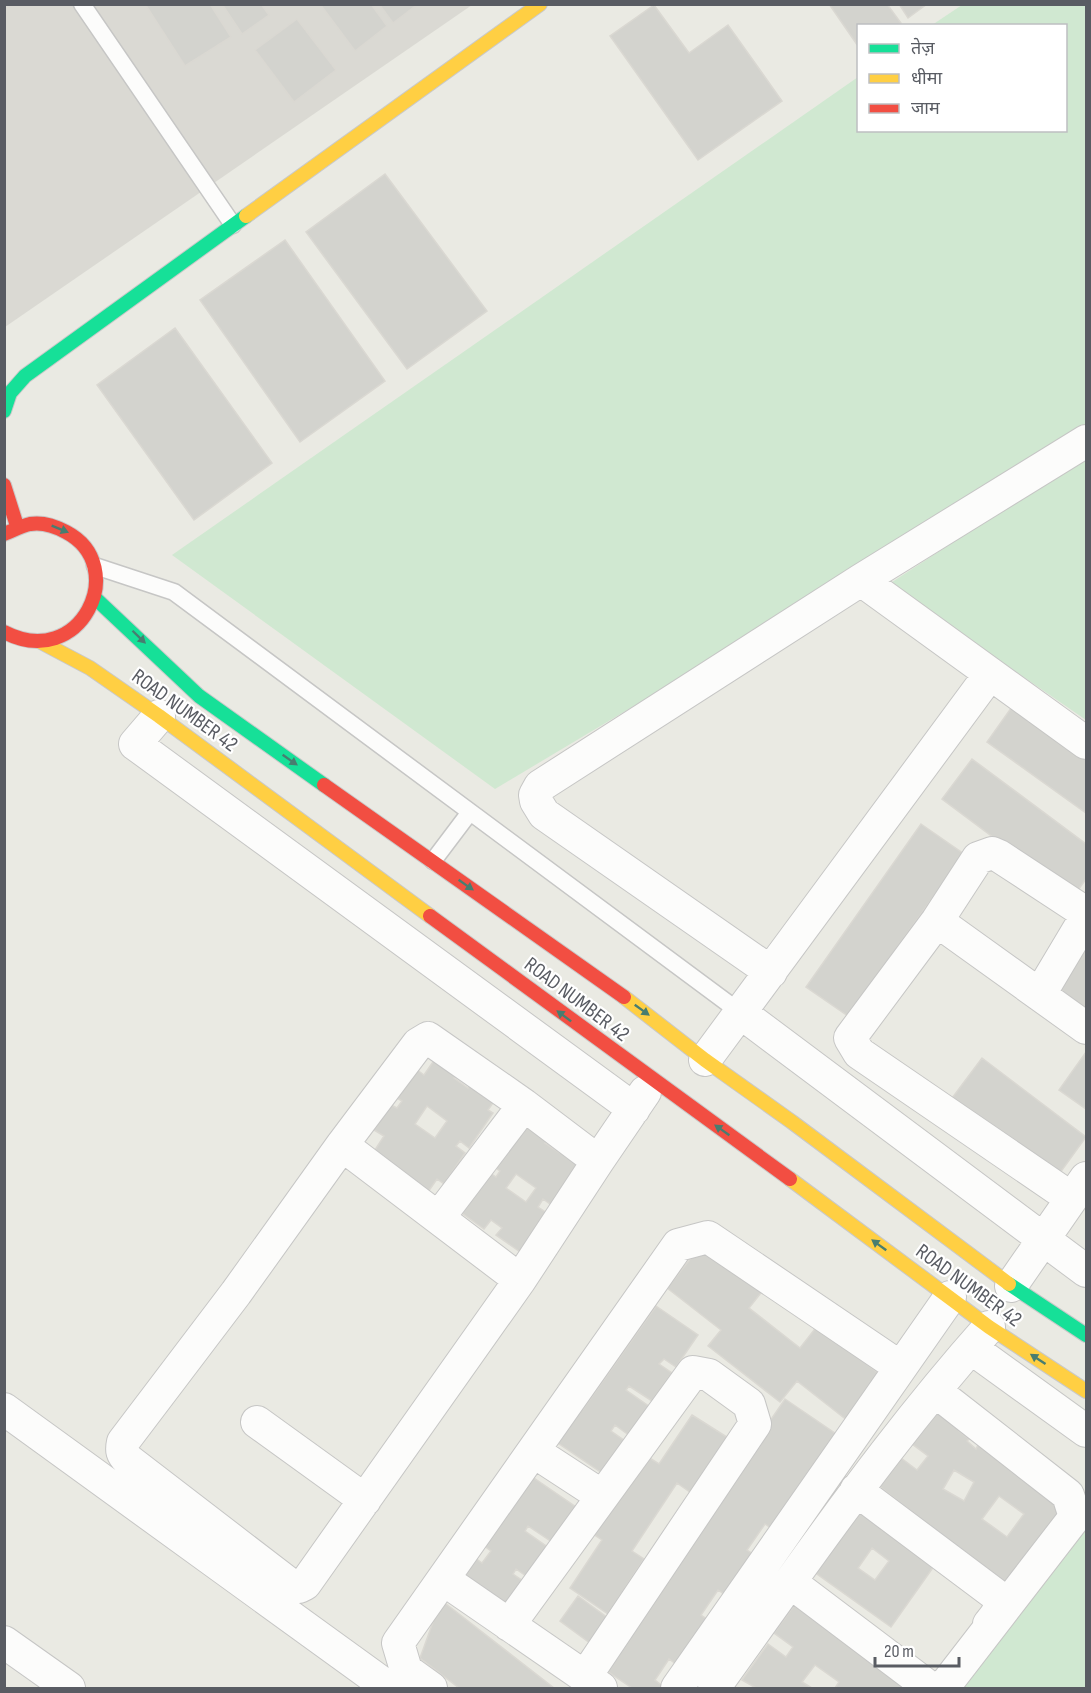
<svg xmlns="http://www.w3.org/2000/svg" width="1091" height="1693" font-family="'Sofia Sans Condensed','Noto Sans Devanagari',sans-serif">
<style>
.industrial{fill:#dad9d3}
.green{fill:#d0e8d1}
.building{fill:#d3d3ce;stroke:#dad8d2;stroke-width:1.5;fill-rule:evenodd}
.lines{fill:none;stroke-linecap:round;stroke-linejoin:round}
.lane-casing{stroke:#c6c6c5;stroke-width:19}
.street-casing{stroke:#c6c6c5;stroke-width:34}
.fast-casing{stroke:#c9c9c9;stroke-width:16}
.slow-casing{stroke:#c9c9c9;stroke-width:16}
.jam-casing{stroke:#c9c9c9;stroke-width:16}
.lane{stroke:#fcfcfb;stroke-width:16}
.street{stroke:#fcfcfb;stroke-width:32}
.fast{stroke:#16e098;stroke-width:14}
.slow{stroke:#ffcf43;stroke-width:14}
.jam{stroke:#f24e42;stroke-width:14}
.oneway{fill:#487d70}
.labels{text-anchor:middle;stroke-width:4.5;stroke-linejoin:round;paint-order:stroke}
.street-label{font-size:21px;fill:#595c63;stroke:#fff}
</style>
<rect width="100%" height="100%" fill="#eaeae3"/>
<path class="industrial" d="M5,5H472L5,327Z"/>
<path class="green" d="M962,5H1086V436L495,789L172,555L858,77V130H1066V26L932,25Z
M1086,456V720L889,584Z
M1086,1521V1688H958Z"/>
<path class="building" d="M145,4H210L231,37L185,66Z
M222,4H261L269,15L242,34Z
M320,4H371L387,26L355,51Z
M379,4H418L393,23Z
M829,4H887L901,23L897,26H858V46Z
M899,4H927L908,18Z
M654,5L689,53L728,25L782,101L698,160L610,36Z
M297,19L336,70L294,102L255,50Z
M385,174L487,311L407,369L306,232Z
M285,240L385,381L300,442L200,300Z
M175,328L272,463L194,520L97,385Z
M1014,704L1086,756V813L987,742Z
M972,759L1086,844V879L1073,897L942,799Z
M921,824L964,854L848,1016L806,987Z
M1086,946V1013L1054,989Z
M1086,1052V1109L1059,1090Z
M982,1058L1086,1137L1057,1177L952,1098Z
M435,1059L457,1073L454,1078L468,1088L471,1083L495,1100L488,1110L493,1113L469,1148L460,1141L456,1146L465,1153L444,1184L437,1179L428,1192L373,1153L384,1136L374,1130L391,1105L397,1108L402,1101L397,1098L416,1069L424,1075ZM427,1106L447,1121L435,1138L415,1124Z
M520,1116L550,1137L545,1143L560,1153L564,1148L588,1164L557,1209L543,1199L538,1207L550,1215L523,1254L496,1235L502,1228L491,1220L484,1229L455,1208L483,1168L496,1177L500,1171L487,1162ZM516,1174L536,1188L526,1202L506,1188Z
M704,1242L764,1289L749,1308L800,1348L818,1325L883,1377L848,1421L797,1381L780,1402L708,1346L721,1330L667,1288Z
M656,1306L698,1335L676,1367L664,1359L659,1364L672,1373L652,1401L629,1386L626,1390L650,1407L630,1436L615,1425L611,1431L628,1443L605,1475L552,1439L576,1405L583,1409Z
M785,1399L845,1440L826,1467L816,1461L801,1482L809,1488L778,1533L765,1524L747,1550L756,1556L728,1597L718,1590L701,1615L711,1622L680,1667L669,1659L655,1680L665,1688H632L601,1667Z
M936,1406L962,1426L959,1431L969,1439L967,1441L976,1449L978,1445L988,1453L993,1447L1059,1502L1066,1515L1009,1587L875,1483L897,1455L917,1470L928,1456L908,1441ZM954,1470L974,1482L964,1501L943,1489ZM999,1496L1024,1514L1007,1537L982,1519Z
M692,1415L730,1439L694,1495L677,1483L632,1551L644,1559L608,1614L570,1588L602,1540L590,1532L642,1453L659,1464Z
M531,1476L576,1507L552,1542L528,1526L525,1531L549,1548L529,1578L516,1569L513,1574L526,1583L507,1610L460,1578L474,1557L482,1563L491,1551L483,1545Z
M857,1505L937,1562L891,1627L810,1569ZM872,1548L889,1561L875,1580L858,1568Z
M578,1596L612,1621L594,1646L560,1621Z
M441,1600L554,1688H459L420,1658Z
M798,1600L908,1688H835L839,1682L815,1665L802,1682L812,1688H756L742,1680L768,1644L786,1657L793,1647L774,1633Z"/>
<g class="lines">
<g class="lane-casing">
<path id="lane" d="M82,4L233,225
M95,566L174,592L741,1013
M433,861L470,812"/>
</g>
<g class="street-casing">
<path id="street" d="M861,580L1086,743
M159,716L135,744L634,1109
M937,921L1086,1028
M771,972L544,814L536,801L535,795L540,786L861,580L1086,441
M1040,994L1086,917
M741,1013L1086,1271
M428,1038L524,1105L598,1161L520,1280L305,1584L299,1587L292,1586L128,1460C122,1454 121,1451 123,1442L236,1293L342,1145L418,1044Z
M705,1060L990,674
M342,1145L520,1280
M598,1161L645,1092
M1071,1198L859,1053L850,1038L937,921L978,858L992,853L999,856L1086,913
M439,1217L524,1105
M1011,1286L1086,1178
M971,1348L1086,1431
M935,1391L1068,1495L1075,1517L943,1688
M4,1409L389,1688
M257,1422L365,1500
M533,1451L602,1496
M856,1490L996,1595C1003,1608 997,1614 989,1624
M443,1579L601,1688
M509,1625L693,1372L709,1375L749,1404L755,1424L585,1677
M4,1642L69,1688
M431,1688L406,1670L398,1643L678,1245L708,1237L900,1367
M677,1688L950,1297
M714,1688L790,1582
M938,1688L929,1687L790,1582C853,1494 917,1408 989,1327"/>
</g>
<g class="fast-casing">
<path id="fast" d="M4,411L10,393L25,376L246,216
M95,598L199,696L324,785
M1009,1284L1086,1335"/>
</g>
<g class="slow-casing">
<path id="slow" d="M246,216L540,4
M41,642L90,668L159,716L430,916
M624,997L705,1060L792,1122L1009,1284
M790,1179L989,1327L1086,1391"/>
</g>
<g class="jam-casing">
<path id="jam" d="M4,485L17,526
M4,534C12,531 21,526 30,524C42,522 55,526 66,532C131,566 81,672 4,632
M324,785L624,997
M430,916L790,1179"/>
</g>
<use href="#lane" class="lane"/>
<use href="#street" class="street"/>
<use href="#fast" class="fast"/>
<use href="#slow" class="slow"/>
<use href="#jam" class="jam"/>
</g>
<defs><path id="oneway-solid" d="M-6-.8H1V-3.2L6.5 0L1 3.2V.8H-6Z" transform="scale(1.5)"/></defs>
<g class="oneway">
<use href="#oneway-solid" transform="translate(60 529) rotate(22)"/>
<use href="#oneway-solid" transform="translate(139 637) rotate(44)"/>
<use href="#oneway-solid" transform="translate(290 760) rotate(35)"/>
<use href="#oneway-solid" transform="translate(466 885) rotate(35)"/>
<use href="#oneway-solid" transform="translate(642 1010) rotate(36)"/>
<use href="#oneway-solid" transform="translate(564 1016) rotate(-143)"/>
<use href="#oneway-solid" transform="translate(722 1130) rotate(-145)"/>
<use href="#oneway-solid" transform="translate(879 1245) rotate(-144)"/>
<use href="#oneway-solid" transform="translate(1038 1359) rotate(-147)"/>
</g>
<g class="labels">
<g class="street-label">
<text transform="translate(185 710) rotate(36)" y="7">ROAD NUMBER 42</text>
<text transform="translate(577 999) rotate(37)" y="7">ROAD NUMBER 42</text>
<text transform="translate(969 1285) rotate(36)" y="7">ROAD NUMBER 42</text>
</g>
</g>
<rect width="1091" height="1693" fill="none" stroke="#595c63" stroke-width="12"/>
<rect x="857" y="24" width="210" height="108" fill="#ffffff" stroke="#bdbec1" stroke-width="1.5"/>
<rect x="869" y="44" width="30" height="9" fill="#16e098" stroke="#bdbec1" stroke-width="1.5"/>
<text x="911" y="54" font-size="18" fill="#595c63">तेज़</text>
<rect x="869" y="74" width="30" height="9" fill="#ffcf43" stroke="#bdbec1" stroke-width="1.5"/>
<text x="911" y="84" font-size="18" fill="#595c63">धीमा</text>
<rect x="869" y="104" width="30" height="9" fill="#f24e42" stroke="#bdbec1" stroke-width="1.5"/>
<text x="911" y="114" font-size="18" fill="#595c63">जाम</text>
<path d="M875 1657v9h84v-9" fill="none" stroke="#595c63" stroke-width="3"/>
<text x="884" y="1657" font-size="18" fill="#595c63" stroke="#ffffff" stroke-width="4.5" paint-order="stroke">20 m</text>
</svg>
